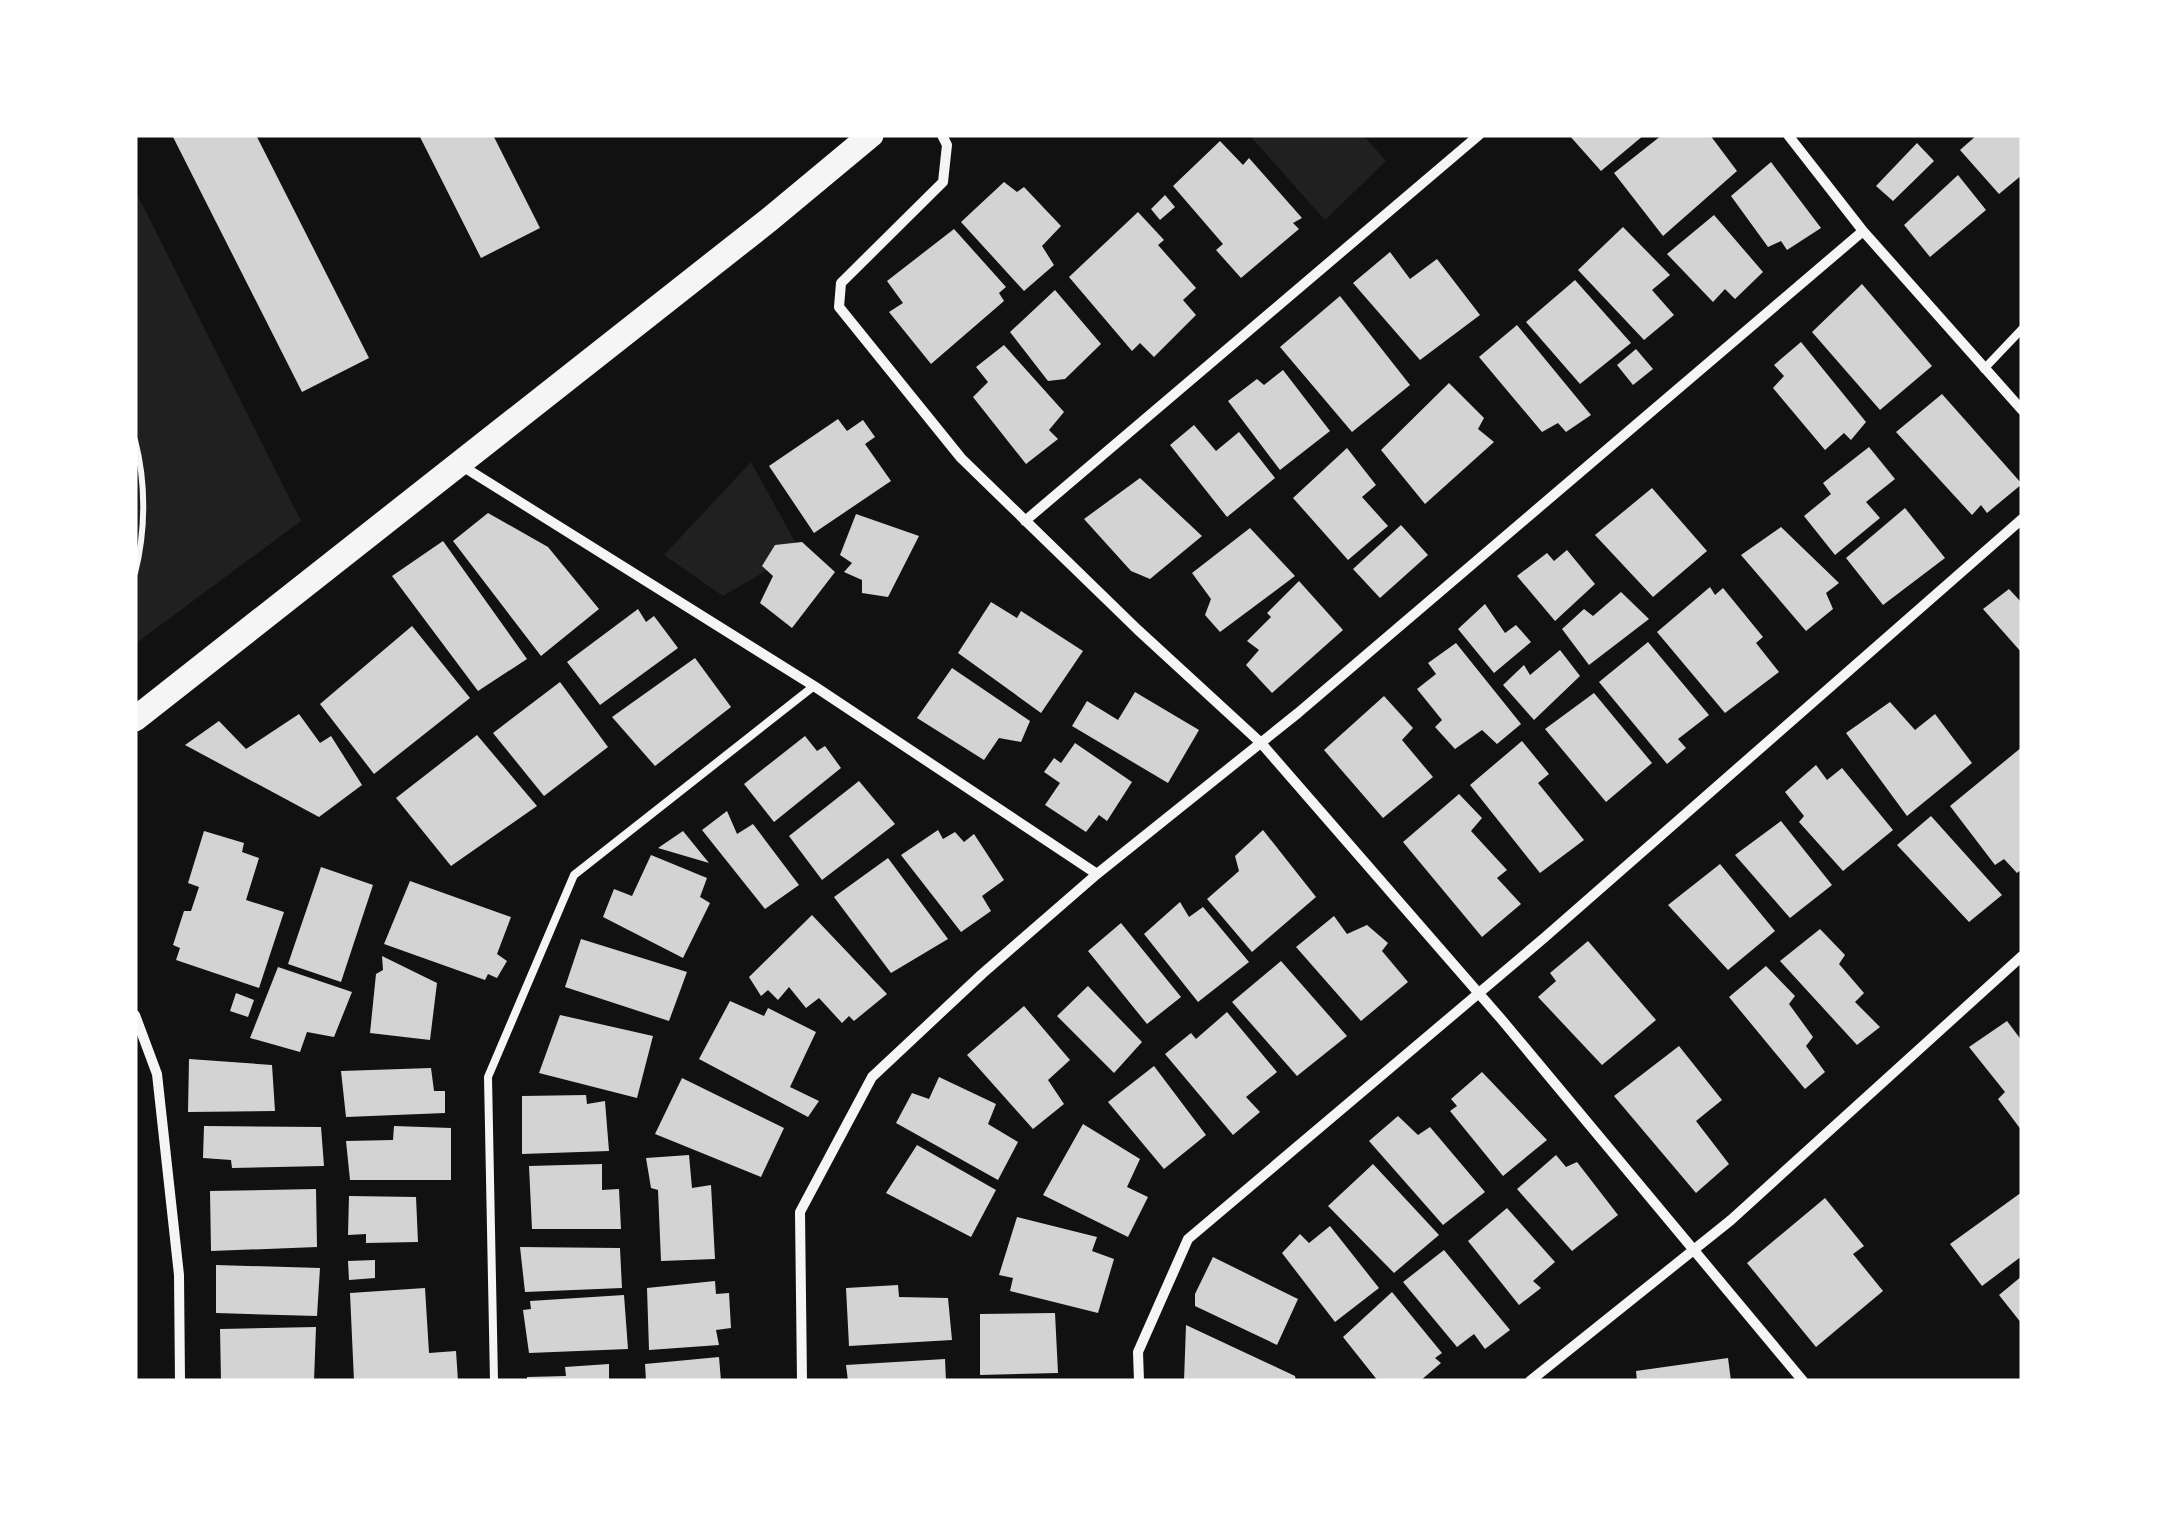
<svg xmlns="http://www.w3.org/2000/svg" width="2157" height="1516" font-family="'Open Sans',sans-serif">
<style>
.green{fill:#202020}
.building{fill:#d3d3d3}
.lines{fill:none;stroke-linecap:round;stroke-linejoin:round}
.path{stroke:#f5f5f5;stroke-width:6}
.service{stroke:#f5f5f5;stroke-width:8}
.minor{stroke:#f5f5f5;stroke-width:10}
.primary{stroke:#f5f5f5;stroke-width:25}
</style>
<rect width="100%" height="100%" fill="#111"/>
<path class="green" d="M1249,135H1363L1386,161L1325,220Z
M135,190L301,521L135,644Z
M751,462L800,551L723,596L664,555Z"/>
<path class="building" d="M172,135H256L369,358L302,392Z
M419,135H493L540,228L481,258Z
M1569,135H1644L1601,171Z
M1662,135H1710L1737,171L1663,236L1614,173Z
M1977,135H2022V175L1999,194L1960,150Z
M1220,141L1243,165L1249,158L1302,218L1293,223L1299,229L1241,278L1216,250L1223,244L1173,186Z
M1917,143L1934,161L1893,201L1876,186Z
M1771,162L1821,228L1787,250L1781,241L1768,247L1731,196Z
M1958,175L1986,210L1930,257L1904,225Z
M1004,182L1017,192L1024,187L1061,226L1042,246L1054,265L1024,291L961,222Z
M1165,195L1175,207L1160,220L1151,209Z
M1138,212L1164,240L1158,245L1196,288L1183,300L1196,315L1154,357L1140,343L1132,351L1069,277Z
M1714,215L1763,272L1735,299L1725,289L1713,302L1667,254Z
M1623,227L1670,275L1652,290L1674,315L1644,340L1578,270Z
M954,229L1006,287L999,293L1004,301L931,364L889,312L903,303L887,281Z
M1390,252L1410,279L1437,259L1480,315L1420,360L1353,283Z
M1575,280L1631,343L1580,384L1526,322Z
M1862,284L1932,366L1880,410L1812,332Z
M1055,290L1101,344L1065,379L1048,381L1010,332Z
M1340,296L1410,385L1352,432L1280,347Z
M1517,325L1591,415L1566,432L1558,423L1542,432L1479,357Z
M1801,342L1866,422L1851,440L1844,433L1825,450L1773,388L1784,376L1774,365Z
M1004,345L1064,412L1049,430L1058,439L1026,464L973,397L988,382L976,367Z
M1636,349L1653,369L1633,385L1617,365Z
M1283,370L1330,431L1280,470L1228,401L1257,379L1264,385Z
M1449,383L1484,418L1478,429L1494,442L1425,504L1381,450Z
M1942,394L2022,484L1987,513L1981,505L1972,515L1896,432Z
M838,419L847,431L863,420L875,437L865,444L891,481L814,533L769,466Z
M1194,425L1216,451L1239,432L1275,478L1227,517L1170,445Z
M1869,447L1895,479L1866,502L1880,518L1835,555L1804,516L1831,494L1823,483Z
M1347,448L1376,485L1362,497L1388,526L1348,560L1293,498Z
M1140,478L1202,536L1150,579L1131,571L1084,519Z
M1652,488L1707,551L1653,597L1595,535Z
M1905,508L1945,558L1883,605L1846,558Z
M488,513L548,547L599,609L541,656L453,541Z
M856,514L919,536L888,597L862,593V580L844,572L852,563L840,555Z
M1401,525L1428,555L1380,598L1353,569Z
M1781,527L1839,583L1826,593L1833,609L1806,631L1741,555Z
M1250,528L1295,576L1220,632L1205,615L1211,599L1192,573Z
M443,541L527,659L478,691L392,576Z
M802,542L835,572L792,628L760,603L773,576L762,566L775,545Z
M1567,550L1595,584L1555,621L1517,576L1547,553L1554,561Z
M1299,581L1343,630L1272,693L1246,665L1259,650L1247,641L1271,617L1267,613Z
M1710,587L1715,595L1723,588L1763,637L1756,643L1779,672L1725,713L1657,632Z
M2009,589L2022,603V653L1983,609Z
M1621,592L1649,619L1589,665L1562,629L1584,609L1593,616Z
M991,602L1017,618L1021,611L1083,651L1041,713L958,653Z
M1485,604L1505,633L1516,625L1531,642L1494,673L1458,629Z
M638,609L646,622L654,616L678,648L600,705L567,662Z
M412,626L470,698L374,774L320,704Z
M1648,642L1709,715L1678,739L1686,748L1667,764L1599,682Z
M1456,643L1521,724L1497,744L1482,730L1455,749L1435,727L1442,720L1417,689L1436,674L1428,663Z
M1560,650L1580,676L1534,720L1503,685L1524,665L1530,675Z
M695,658L731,707L655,766L612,717Z
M952,668L1030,721L1021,742L999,738L984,760L917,718Z
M560,682L608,747L544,796L493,733Z
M1135,692L1199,730L1168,783L1072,726L1087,701L1118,720Z
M1594,693L1652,763L1606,802L1545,729Z
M1384,696L1413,728L1402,740L1433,777L1383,818L1324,750Z
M1890,702L1915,730L1935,714L1972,763L1907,816L1846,733Z
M299,714L320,743L331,736L362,785L319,817L185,745L219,721L246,749Z
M477,735L537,806L451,866L396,798Z
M805,736L817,751L825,746L841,768L774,822L744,784Z
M1522,741L1549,774L1538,783L1584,840L1540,873L1470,785Z
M1075,743L1132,782L1107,821L1099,815L1086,832L1045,805L1060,783L1044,772L1054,758L1061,763Z
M2022,747V869L2017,873L2004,859L1995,865L1950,806Z
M1816,765L1827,780L1842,768L1893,830L1843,871L1799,822L1804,816L1785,792Z
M859,781L895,824L822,880L789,836Z
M1459,794L1482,818L1471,831L1507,870L1497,878L1521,904L1482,937L1403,842Z
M727,811L737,834L753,824L799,885L765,909L702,830Z
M1931,816L2002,895L1969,922L1897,845Z
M1781,821L1832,885L1790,918L1735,855Z
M938,830L943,839L955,832L964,842L974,834L1004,880L982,896L991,911L961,932L901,855Z
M1263,830L1316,897L1252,952L1207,899L1239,871L1235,856Z
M204,831L244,843L242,852L259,858L246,900L284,912L259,988L176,960L180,948L173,945L184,911H191L199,887L188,883Z
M683,831L709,863L658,848Z
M651,855L707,878L700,897L710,903L683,958L603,917L614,889L632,896Z
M888,858L948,939L891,973L834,897Z
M1720,864L1775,931L1728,970L1668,905Z
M321,867L373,885L341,982L288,964Z
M410,881L511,917L497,954L507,961L497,978L488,974L485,980L384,944Z
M1180,902L1189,917L1203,907L1249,962L1198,1002L1144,934Z
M812,915L887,994L854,1021L849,1016L842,1023L819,998L806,1008L789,987L778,1000L768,990L761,996L749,977Z
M1334,916L1347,934L1367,925L1388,943L1382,951L1408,982L1361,1021L1296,947Z
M1121,923L1181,997L1147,1024L1088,951Z
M1820,929L1845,955L1839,964L1864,993L1855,1002L1880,1027L1857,1045L1780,961Z
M581,939L687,972L669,1021L565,987Z
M1588,941L1656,1020L1602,1065L1538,997L1556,981L1550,973Z
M382,956L437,983L430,1040L370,1033L376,974L383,970Z
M1281,961L1347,1036L1297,1076L1232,1002Z
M1766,966L1795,996L1789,1004L1813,1037L1806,1046L1825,1072L1805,1089L1729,997Z
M278,967L352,992L334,1037L307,1032L300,1052L250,1038Z
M1088,986L1142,1042L1114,1073L1057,1016Z
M236,993L254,1000L248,1017L230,1011Z
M730,1001L764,1016L768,1008L816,1032L790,1087L819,1101L808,1117L699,1059Z
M1024,1006L1070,1060L1048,1080L1064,1104L1033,1129L967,1055Z
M1227,1012L1277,1072L1246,1097L1260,1112L1233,1135L1165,1054L1191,1033L1196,1039Z
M560,1015L653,1036L637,1098L539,1073Z
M2007,1021L2022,1041V1131L1998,1099L2005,1092L1969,1047Z
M1679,1046L1722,1100L1696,1121L1729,1164L1696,1193L1614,1096Z
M189,1059L272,1065L275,1111L188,1112Z
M1154,1066L1206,1135L1164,1169L1108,1102Z
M431,1068L434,1091H445V1113L346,1117L341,1071Z
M1482,1072L1547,1140L1503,1176L1450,1111L1457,1106L1451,1099Z
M939,1077L996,1104L988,1124L1018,1142L998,1180L896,1123L912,1093L929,1099Z
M682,1078L784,1128L761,1177L655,1134Z
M586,1095L587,1104L605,1101L609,1151L522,1154V1096Z
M1398,1116L1418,1135L1430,1127L1485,1192L1443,1225L1369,1141Z
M1083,1124L1140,1159L1127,1187L1148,1197L1128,1237L1043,1195Z
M204,1126L321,1127L324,1166L232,1168L231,1160L203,1158Z
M394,1126L451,1128V1180H350L346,1141L393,1140Z
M917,1145L996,1190L971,1237L886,1193Z
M689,1155L692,1188L711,1185L715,1259L661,1261L658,1190L651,1188L646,1158Z
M1556,1155L1566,1167L1577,1162L1618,1215L1572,1251L1517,1189Z
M602,1164V1190L619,1189L621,1229H532L529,1166Z
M1373,1164L1439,1235L1394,1273L1328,1206Z
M316,1189L317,1247L211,1251L210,1191Z
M2022,1192V1256L1982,1286L1950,1244Z
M349,1196L416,1197L418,1242L366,1243V1234L348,1235Z
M1825,1198L1864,1246L1853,1254L1883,1291L1816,1347L1747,1263Z
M1507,1208L1555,1262L1533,1281L1541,1288L1519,1305L1468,1241Z
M1017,1217L1097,1237L1092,1251L1114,1259L1098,1313L1010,1291L1013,1278L999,1275Z
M1330,1226L1379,1288L1335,1322L1282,1253L1300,1234L1309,1243Z
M520,1247L620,1248L622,1288L525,1292Z
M1444,1250L1510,1330L1485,1349L1474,1334L1457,1347L1403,1282Z
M1213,1257L1298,1299L1277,1345L1195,1306V1294Z
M375,1260V1278L349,1280L348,1261Z
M216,1265L320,1268L317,1316L216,1313Z
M2022,1276V1324L1999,1295Z
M715,1281L716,1294L729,1293L731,1328L716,1330L719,1345L649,1350L647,1288Z
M898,1285L899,1297L948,1298L952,1340L849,1346L846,1288Z
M425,1288L429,1353L456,1351L458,1381H354L350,1293Z
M1392,1292L1442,1353L1435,1358L1441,1363L1420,1381H1378L1343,1337Z
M624,1295L628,1349L529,1353L523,1310L531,1309L530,1301Z
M1055,1313L1058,1373L980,1375V1314Z
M1186,1325L1295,1376L1296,1381H1184Z
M316,1327L314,1381H221L220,1329Z
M719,1357L721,1381H646L645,1364Z
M1728,1358L1731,1381H1637L1636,1371Z
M945,1359L946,1381H848L846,1365Z
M609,1364V1381H527V1377L566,1376L565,1367Z"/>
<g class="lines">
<path class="path" d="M135,440C146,482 146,530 135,573"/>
<path class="service" d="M1984,369L2022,329
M494,1381L488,1077L574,875L814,686"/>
<path class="minor" d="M942,135L947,145L943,182L841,283L839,307L961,458L1138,630L1261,743L1502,1020L1803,1381
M1788,135L1863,231L2022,410
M459,464L814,686L1097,874
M1025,521L1479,135
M135,1015L157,1074L179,1275L180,1381
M802,1381L800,1212L872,1077L982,974L1097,874L1298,713L1863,231
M1139,1381L1138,1352L1188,1239L1544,938L2022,519
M1530,1381L1731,1220L2022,956"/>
<path class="primary" d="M135,719L770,219L871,135"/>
</g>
<rect width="2157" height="1516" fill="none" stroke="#ffffff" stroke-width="275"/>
</svg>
